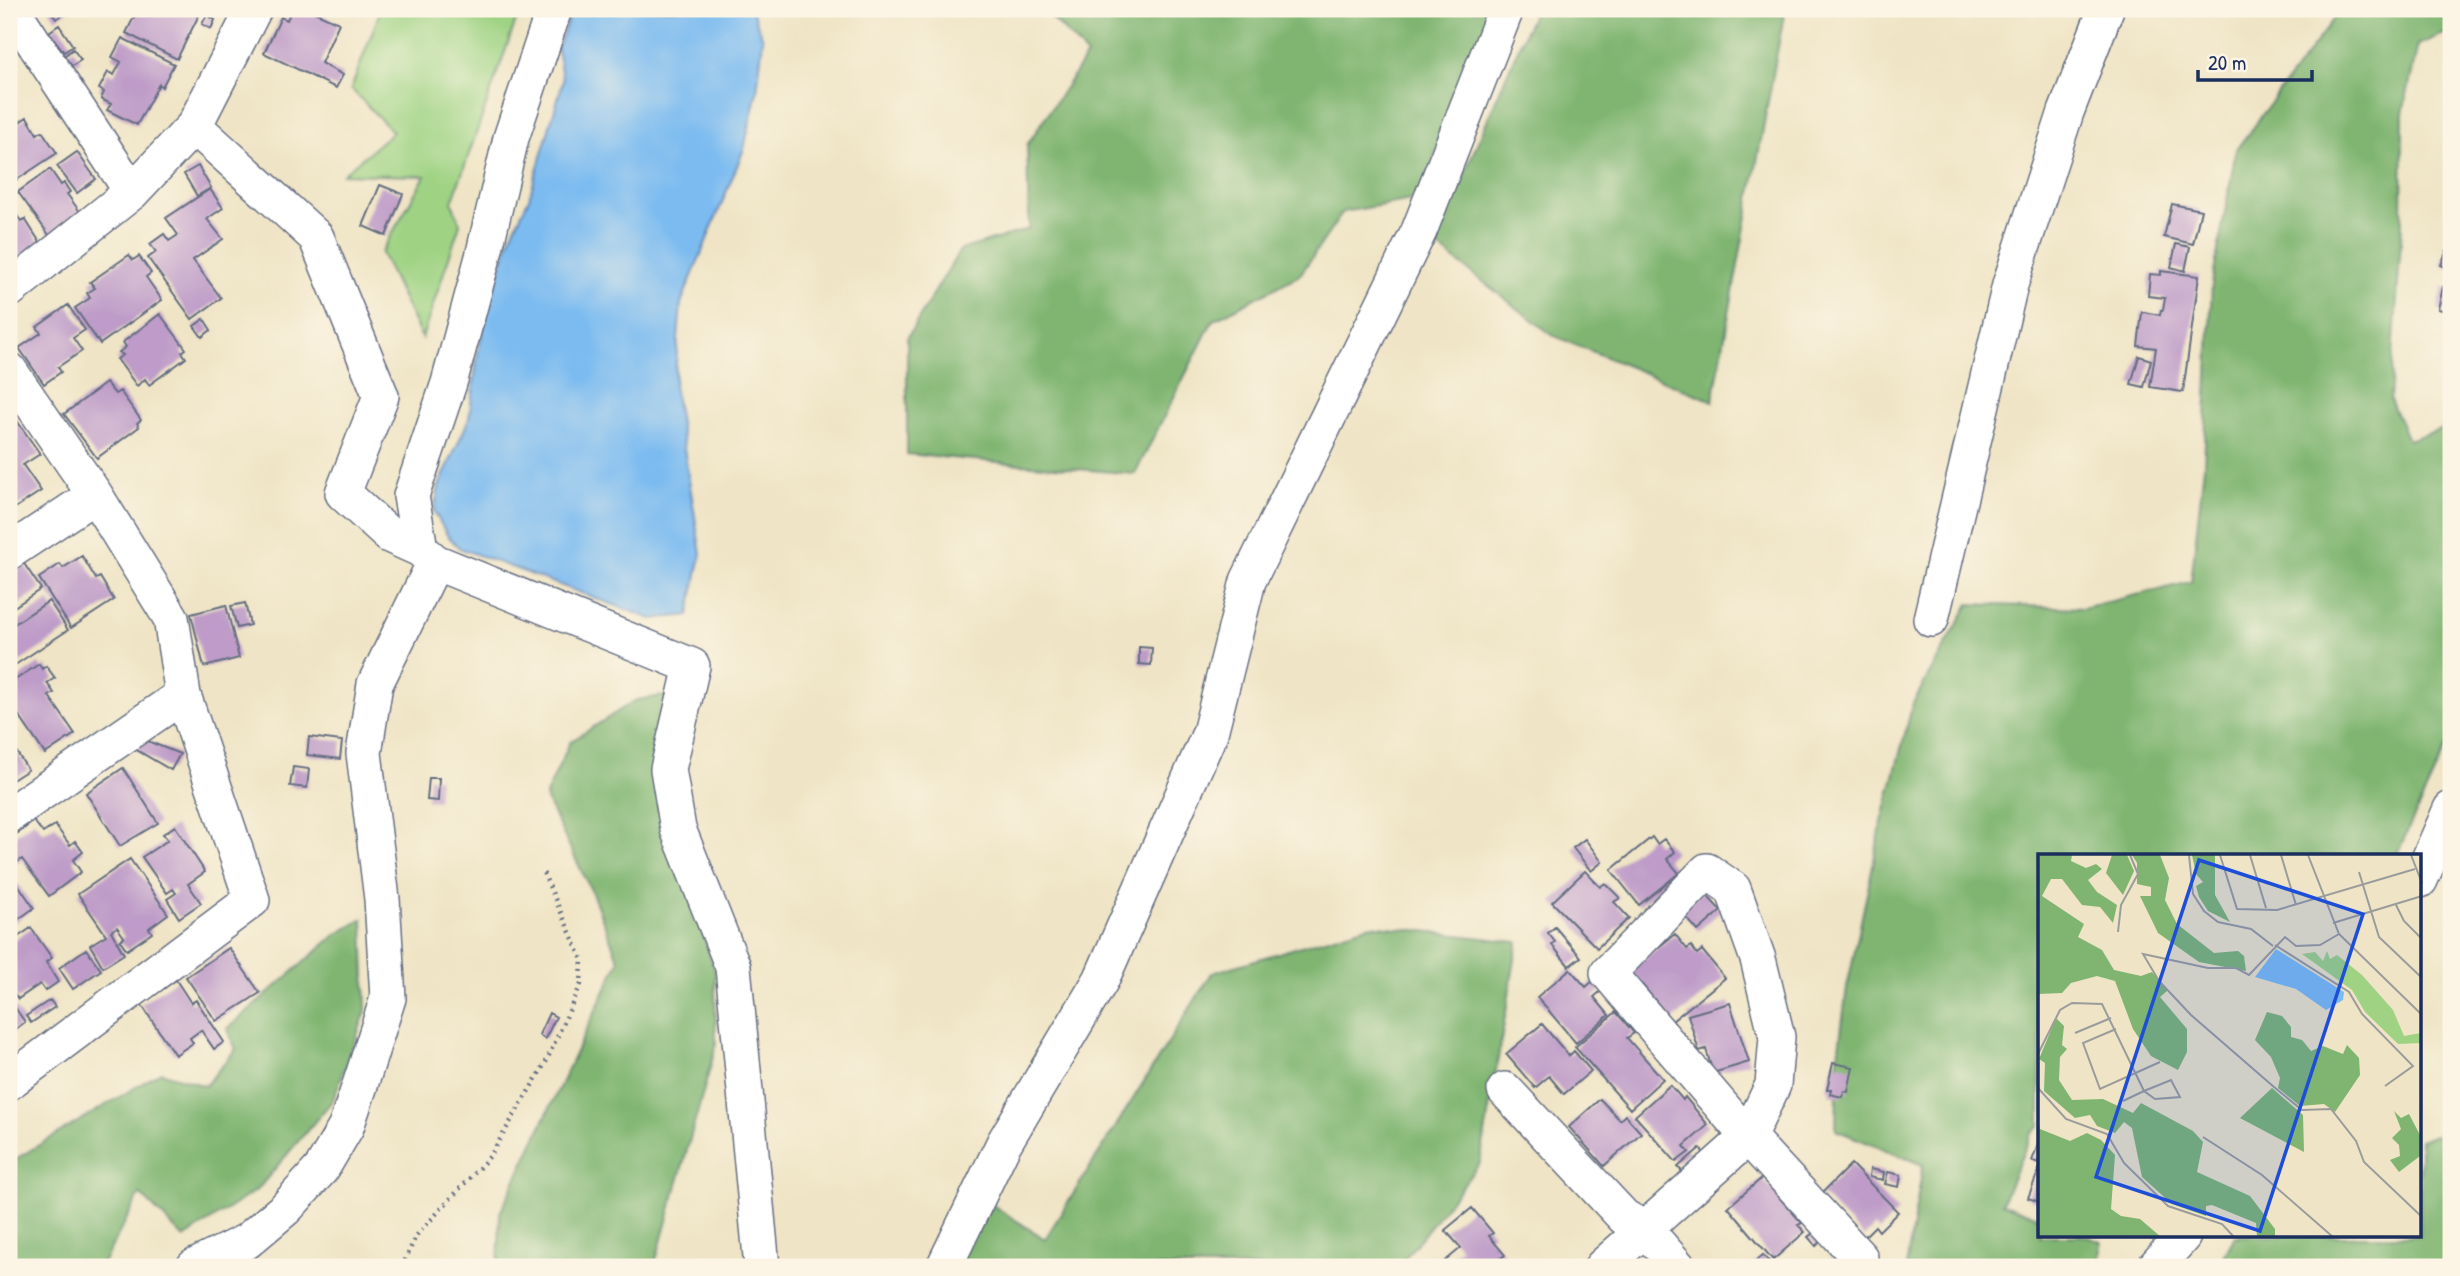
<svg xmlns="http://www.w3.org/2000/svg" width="2460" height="1276" font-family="'Patrick Hand',sans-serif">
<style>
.green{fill:#9fd383;stroke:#5d8170;stroke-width:2}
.forest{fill:#7fb571;stroke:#4d7268;stroke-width:2}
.water{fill:#7cbbf0;stroke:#4c75a7;stroke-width:2}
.building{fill:#be9bc8}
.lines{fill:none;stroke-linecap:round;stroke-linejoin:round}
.street-casing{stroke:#656e82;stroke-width:38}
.path{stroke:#656e82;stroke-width:4.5;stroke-dasharray:2 5;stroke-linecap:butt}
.street{stroke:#fff;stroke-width:35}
.inset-road{fill:none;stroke:#9a9c9c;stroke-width:2}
.view{fill:#1d4ed8;fill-opacity:0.15;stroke:#1d4ed8;stroke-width:3.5}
.inset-edge{fill:none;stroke:#1b2f5e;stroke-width:3.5}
</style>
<rect width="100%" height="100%" fill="#fcf5e5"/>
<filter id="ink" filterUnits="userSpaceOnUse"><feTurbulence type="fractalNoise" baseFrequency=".0143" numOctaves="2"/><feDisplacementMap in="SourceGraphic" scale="14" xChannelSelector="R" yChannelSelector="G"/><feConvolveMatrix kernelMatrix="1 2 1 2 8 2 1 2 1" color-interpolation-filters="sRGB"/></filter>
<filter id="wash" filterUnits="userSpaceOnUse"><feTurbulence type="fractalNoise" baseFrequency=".00686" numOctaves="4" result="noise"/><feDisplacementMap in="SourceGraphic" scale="28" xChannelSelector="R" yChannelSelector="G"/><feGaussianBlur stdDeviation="1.57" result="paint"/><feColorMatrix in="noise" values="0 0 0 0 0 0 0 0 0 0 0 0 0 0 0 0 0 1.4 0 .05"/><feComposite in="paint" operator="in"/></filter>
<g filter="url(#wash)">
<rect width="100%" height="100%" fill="#efe4c5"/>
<path class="green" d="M381,9H520L452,202L460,224L422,338L381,253L425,176L343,174L393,132L351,89Z"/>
<path class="forest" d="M1044,9H1493L1417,199L1343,212L1300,275L1213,320L1135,474L907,454V338L960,250L1029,229L1027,145L1087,55Z
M1535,9H1785L1713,401L1552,335L1434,244Z
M2341,9H2451V31L2418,45L2403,113L2402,225L2390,400L2408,440L2451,426V737L2396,856H2040V1126L2031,1134L2002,1203L2040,1218V1236H2086L2101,1242L2100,1267H1906L1923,1165L1836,1130L1838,1055L1847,988L1882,822L1913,703L1969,604L2083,608L2191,582L2204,466L2212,284L2236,150Z
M672,695V835L715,972L716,1046L654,1267H498L500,1213L619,961L590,888L545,797L570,742L636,700Z
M363,919L366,1011L333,1100L258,1189L184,1238L140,1194L103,1263L97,1267H9V1163L161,1072L205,1086L236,1049L227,1029L334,936Z
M1371,925L1518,942L1480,1163L1398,1267H941L983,1199L1045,1239L1212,973Z
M2451,1134V1267H2218L2235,1236H2420V1140L2434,1136Z"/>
<path class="water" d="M572,9H751L763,39L757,91L744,149L681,303L674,387L701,554L689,615L652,619L459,548L447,535L434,511L439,486L469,419L478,352L490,299L511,236L529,198L563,81L557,49Z"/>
<g id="blocks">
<path class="building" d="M49,9H71L56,19Z
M138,9H202L177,59L126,33Z
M292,9H308L339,23L321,63L343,75L336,88L264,53L281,17L287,20Z
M207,15L215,20L211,29L202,24Z
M59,25L73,46L64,52L49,32Z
M122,38L174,64L162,87L159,84L137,125L107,110L111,104L101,99L104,92L99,89L108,72L114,75L121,62L112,57Z
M73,49L81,60L72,66L64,56Z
M27,117L37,134L42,131L57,153L9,185V129Z
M77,152L96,179L77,193L57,166Z
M198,166L211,188L197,196L184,174Z
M50,169L61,185L64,183L70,192L67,194L83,216L52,239L18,192Z
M380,185L403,194L386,236L363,226Z
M210,189L223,208L207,219L223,239L193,260L221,298L192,319L148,258L156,252L150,244L164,234L169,241L178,235L166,218Z
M2172,204L2201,210L2193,244L2164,237Z
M9,210L11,214L14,212L21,221L25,219L41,244L9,266Z
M2451,240V269L2441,265Z
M2176,244L2190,247L2185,271L2171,267Z
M129,255L133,260L139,256L151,273L146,277L162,300L100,344L75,308L90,298L87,293L95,288L90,282Z
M2161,271L2199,276L2183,392L2150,387L2156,348L2138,346L2142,312L2160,315L2161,310H2163L2165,298L2148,296L2150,274L2161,275Z
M2443,287L2451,289V312L2438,309Z
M68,305L85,330L73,338L82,351L58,367L61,372L44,384L19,348L41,333L37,327Z
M160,314L186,349L182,352L186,358L149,385L145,379L137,386L117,359L123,355L119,352L126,347L123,342Z
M204,319L211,330L202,337L194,326Z
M2139,356L2151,360L2144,387L2131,384Z
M106,383L115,394L120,391L141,420L137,423L139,427L97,458L64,414Z
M15,418L40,454L23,465L41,491L9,512V422Z
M82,556L96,579L100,577L114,600L71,628L39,578L60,564L63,568Z
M23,562L41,589L14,607L9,599V572Z
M49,601L68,630L9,669V623L11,626Z
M245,603L250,625L237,628L231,606Z
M226,605L239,658L204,667L191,614Z
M1139,647L1152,648L1151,665L1139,664Z
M39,664L42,669L46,666L55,678L47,683L54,693L49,696L75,734L45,754L9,701V684Z
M9,718L16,729L9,733Z
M309,737L342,741L340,759L307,755Z
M9,740L28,770L9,782Z
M145,740L180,754L171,770L135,749Z
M293,767L309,769L307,788L290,786Z
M123,768L158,823L120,846L86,793Z
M429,778H439L438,801L427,800Z
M34,821L43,833L55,825L70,845L75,841L83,852L73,860L81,872L49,896L22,859L16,863L9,852V840Z
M175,826L205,872L188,884L201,903L179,918L167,899L176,893L173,889L167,893L142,857L168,840L163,834Z
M1652,837L1657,844L1664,839L1675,852L1667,859L1679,873L1639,905L1611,870Z
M1585,839L1602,862L1591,871L1573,848Z
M130,859L168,914L149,928L152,933L127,950L120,940L124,937L117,927L111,931L124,954L103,967L90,945L106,935L78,894Z
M9,871L34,908L9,926Z
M1585,871L1600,887L1605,883L1620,898L1614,902L1629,918L1597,948L1552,902Z
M1703,891L1721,911L1698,931L1680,910Z
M1555,927L1581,957L1569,966L1552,945L1555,942L1548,933Z
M31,928L52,958L46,962L58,982L45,991L40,984L18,999L9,986V943Z
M1675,934L1687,949L1691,946L1697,954L1702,950L1725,978L1672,1021L1630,970Z
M229,948L260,993L216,1021L186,977Z
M86,949L101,970L73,989L59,968Z
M1570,969L1586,987L1593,981L1601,991L1594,997L1609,1015L1576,1043L1537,997Z
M176,980L191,1003L196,1000L224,1042L214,1049L201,1030L190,1038L193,1043L175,1055L141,1004Z
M9,999L25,1022L9,1034Z
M50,1000L55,1007L31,1023L26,1016Z
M1730,1003L1749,1062L1713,1073L1706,1049L1699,1051L1688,1015Z
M1616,1012L1634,1033L1627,1038L1663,1079L1630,1109L1575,1047Z
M549,1013L556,1017L545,1039L539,1035Z
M1542,1024L1569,1056L1574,1051L1591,1071L1564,1094L1549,1076L1535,1088L1506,1054Z
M1833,1063L1853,1067L1848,1092L1844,1091L1842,1097L1830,1094L1831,1089H1827Z
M1670,1085L1683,1100L1685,1097L1708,1125L1684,1146L1689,1152L1676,1162L1635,1116Z
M1600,1099L1620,1120L1625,1115L1641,1133L1604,1166L1569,1127Z
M2040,1139V1163L2032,1161Z
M1700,1148L1707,1158L1686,1176L1678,1167Z
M1851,1164L1898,1212L1879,1231L1875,1226L1864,1237L1821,1194Z
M2040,1167V1202L2028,1198Z
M1870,1169L1884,1172L1883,1180L1869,1177Z
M1888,1172L1901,1175L1899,1187L1885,1184Z
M1762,1178L1802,1223L1798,1225L1805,1232L1773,1260L1728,1207Z
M1472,1208L1493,1233L1489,1236L1505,1255L1501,1258L1509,1267H1438L1461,1248L1445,1230Z
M1820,1228L1827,1237L1816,1246L1808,1237Z
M1840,1252L1853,1267H1822Z
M1763,1255L1774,1267H1749Z"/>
</g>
</g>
<g filter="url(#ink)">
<use href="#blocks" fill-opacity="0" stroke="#656e82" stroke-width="2"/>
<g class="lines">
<g class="street-casing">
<path id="street" d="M12,9L132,192
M194,126L316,237L381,396L343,493L389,535L420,549L435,562L692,666L668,769L678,829L733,967L762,1267
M9,290L132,192L194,126L254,9
M9,370L95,495L171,618L183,695L252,900L9,1082
M420,549L411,496L449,383L483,257L511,138L554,9
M9,552L95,495
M1931,619L2010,285L2066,112L2106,9
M9,815L183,695
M2420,880L2451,809
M1505,1090L1624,1217L1645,1229L1678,1267
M194,1267L247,1241L286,1208L322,1168L346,1127L364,1073L388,998L382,899L364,753L375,684L435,562
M944,1267L1004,1143L1101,980L1210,733L1248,581L1419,231L1506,9
M1602,1267L1748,1137L1773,1085L1777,1037L1758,959L1733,889L1707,871L1608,973L1748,1137L1860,1258
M2155,1267L2183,1236"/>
</g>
<path class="path" d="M402,1267L416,1236L490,1156L546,1062L581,984L582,959L542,870"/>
<use href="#street" class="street"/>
</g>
</g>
<g transform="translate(2038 854)">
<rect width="383" height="383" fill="#efe4c5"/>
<path d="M289,97L292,105L299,101L324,121L355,156L366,182L383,179V189L360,190L327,158L314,136L264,100L277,98L285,107Z" fill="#9fd383"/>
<path d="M0,1H34L33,7L48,14L58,10L64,15L50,26L59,38L79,51L75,69L62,53L44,51L24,25H13L4,42L46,70L40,83L64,96L76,116L103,122L114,118L130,136L122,143L149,175V198L140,216L113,202L95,175L77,127L59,122L33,129L24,139L0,140ZM74,1H89L96,17L85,41L68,19ZM94,1H122L131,24L127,46L139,70L176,99L200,97L206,102L208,117L161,108L120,79L102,42H113V33L99,30V9ZM154,1H177V41L192,68L170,57L161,43L158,32L165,28L158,20ZM229,158L244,162L253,173V183L264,186L273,197L285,192L305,200L309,191L321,204L322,221L297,258L286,250L262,252L240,234L242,224L233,203L217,186ZM18,164L26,172L24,191L29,195L22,203L21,226L34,246L65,245L95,259L103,249L155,277L165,288L159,318L212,342L237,375V383H219L218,369L174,351L168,352V362L134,350L104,323L94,274L86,268L77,279L59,272L52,261L37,264L6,237L7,209L1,205ZM234,234L265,261L266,298L202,264ZM356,257L363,264L371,260L383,283L382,302L361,318L352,306L362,302L361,291L354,284L363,275ZM0,266L2,275L32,287L49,279L63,286L77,301L73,355L83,362L102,365L123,383H0Z" fill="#7fb571"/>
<path d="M238,95L306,138L305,146L288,156L258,135L217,123Z" fill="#7cbbf0"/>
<path class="inset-road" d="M151,1L155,40L166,57L180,68L213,75L235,92M182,1L199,55L239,56L377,15M212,1L228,54M243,1L258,51M270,1L301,80L384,161M373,1L384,29M321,18L341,83L384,124M358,51L366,67L384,85M295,69L384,42M80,78L83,51L100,20L92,1M301,80L282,91L258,92L247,83L211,121L198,114H170L105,100L121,127L153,161L236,233L264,256L293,255L318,287L326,308L384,363M237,91L311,138L324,160L375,212L347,232M78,175L45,189L62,235L122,208M37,179L73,164M0,200L22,156L34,149L64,150L106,237L117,245L142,243L133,226L106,237L85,247M0,234L28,265L69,280L86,309L130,352L184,370L196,383M165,283L224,321L295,383"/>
<path class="view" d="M161,6L325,60L222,377L58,323Z"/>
<rect width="383" height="383" class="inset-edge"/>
</g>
<rect width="2460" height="1276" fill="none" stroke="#fcf5e5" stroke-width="35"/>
<path d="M2198 70v10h114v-10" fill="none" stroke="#1b2f5e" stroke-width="3.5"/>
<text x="2208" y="70" font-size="21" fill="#1b2f5e" stroke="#fcf5e5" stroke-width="5" paint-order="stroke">20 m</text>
</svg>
